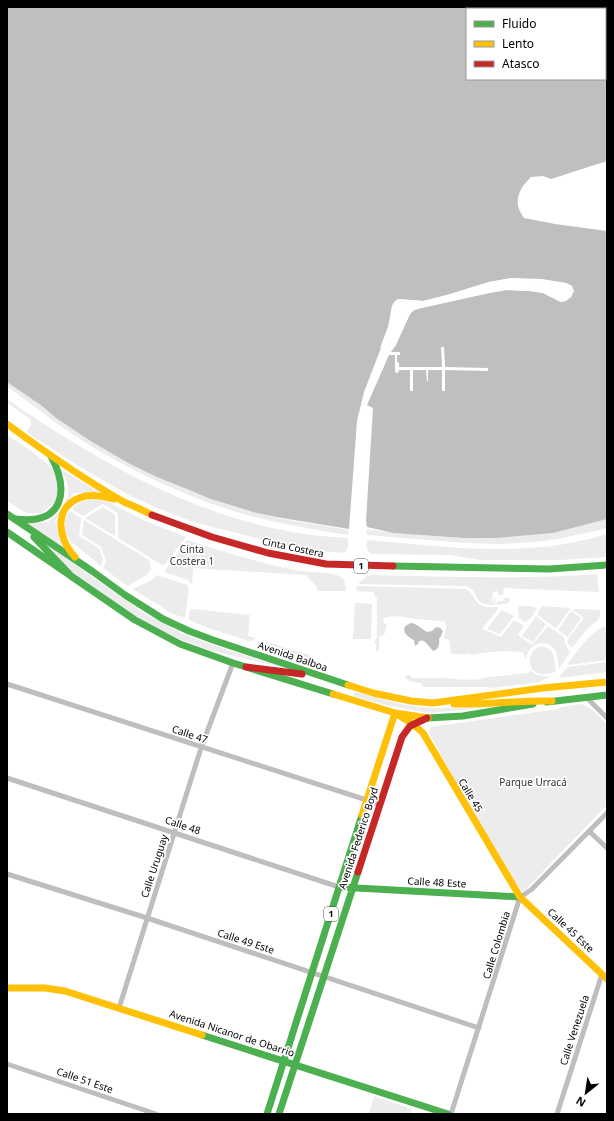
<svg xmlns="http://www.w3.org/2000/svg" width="614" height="1121" font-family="'Noto Sans',sans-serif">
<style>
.green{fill:#ececec}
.water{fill:#bfbfbf;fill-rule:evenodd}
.pier{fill:#fff}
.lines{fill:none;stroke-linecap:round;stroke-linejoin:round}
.street{stroke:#bebebe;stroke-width:5}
.fast{stroke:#4caf50;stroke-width:7}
.slow{stroke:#ffc107;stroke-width:7}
.jam{stroke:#c62828;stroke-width:7}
.labels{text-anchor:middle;stroke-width:3.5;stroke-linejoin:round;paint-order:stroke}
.shield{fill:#fff;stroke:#4c4c4c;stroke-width:1}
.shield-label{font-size:9px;font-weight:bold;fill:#000}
.street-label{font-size:10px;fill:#000;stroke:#fff}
.park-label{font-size:10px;fill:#333;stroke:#fff}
</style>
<rect width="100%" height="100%" fill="#fff"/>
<path class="green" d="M7,382L42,406L56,418L92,442L138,468L185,489L232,506L277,518L349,530L348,535C314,530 280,524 247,515C193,500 137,474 89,445C60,427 34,406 7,386Z
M7,399C108,469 222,533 348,538V547L345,553L320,551L268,541L193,522L157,508L127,494L85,470L26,432C30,427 34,424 29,418L7,403Z
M7,435L34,453L51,467L60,485L55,502L41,513H26L7,501Z
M59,468L98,492L74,493L65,505L55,521L58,533L68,552L20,521C28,522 37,524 45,522C56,520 70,498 68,488C67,480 64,475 59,468Z
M99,499L111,503L143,520L186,537L165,564L162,565L118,538V513L103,504L83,516L72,509C81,500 86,500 99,499Z
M103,507L115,515V536L85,518Z
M70,511L81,518L79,536L99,548L103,560L101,566L70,541L65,531V521L66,516Z
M607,519V528L600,530L557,539L535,542L499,544L466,543L367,535L366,529L393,533L459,538L508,537L553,533Z
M84,520L149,560L151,569L148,574L128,586L103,568L106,561L101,547L82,535Z
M607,534V557L560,560H481L450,555L372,554C366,550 366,547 367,540C448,547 527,559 607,534Z
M37,538L142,612L185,635L225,649L286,668L212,651L182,640L149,625L72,572Z
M187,540C224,552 261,563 299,571C308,572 332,572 339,576C345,579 346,585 346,591H317V587L306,575L193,568L192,584L188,580L164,572Z
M597,574L599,592L504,588L503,595H498V591L493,592L492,603H493L494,599H496L495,603L496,604L498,601H503L504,598H509V603H507L506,604L491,605L484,604L479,601L472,589L466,586L358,584L367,576L372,575C422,576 473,578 524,577C549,577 573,576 597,574Z
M157,575L187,585L189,589L185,618L170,613L159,605L140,594L139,593L133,589L152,580Z
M357,586L466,589C475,594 474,602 481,605C485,608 492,607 497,607L498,609L482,629L501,637L513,621H516L524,626L518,635L532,645L548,626L564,637L565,644L570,652L559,669C558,663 558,655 555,650C553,647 550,645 547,644C536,641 528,648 526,659L525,658L523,652C505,650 488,652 470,655L467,648L469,654H451L449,639H444C444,633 448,629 445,622C436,620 426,620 416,619C406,618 393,614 384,618L383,621L387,626L384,635L380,636C378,642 381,646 378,652L376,651V644H374L377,636V598L374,595V592L356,591Z
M355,603L372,604L371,638L368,639H353Z
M519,606H529L537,608C534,613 530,622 524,622L519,618L518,609Z
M542,606L569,608L570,609L557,627L555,628L538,615L539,610Z
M191,609L250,615L248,636L255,638L254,640L249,641L208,628L189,620V612Z
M575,609L600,610V615L597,621L588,628L572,648L567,643L568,639L584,618L573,610Z
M502,610L514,616L500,634L487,629Z
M571,611L581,618L568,637L558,630Z
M536,616L546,624L533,642L522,636Z
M603,627H607V658L606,660L569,665L568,663C579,650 588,634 603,627Z
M264,641L310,655L311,657L310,660L267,646L263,644Z
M542,646C556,650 554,659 556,672C551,673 544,675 540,674C525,670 527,649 542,646Z
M607,662V672L560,678L561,674L568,667Z
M530,670C536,676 543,677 551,676L539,682L491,688L487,687H423L421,683C415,682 408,683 405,676L410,675L411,678C418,678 426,678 433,678C451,677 472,683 489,677L529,673Z
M355,692C377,698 399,705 422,707C444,709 466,708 488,707L430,713L390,706L353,696Z
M580,704C591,705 599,717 607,724V805L525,890L522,891L520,889L486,839L429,733L430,727L558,709L561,707Z
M374,1096L412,1109L410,1114H369Z"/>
<path class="water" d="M7,7H607V161L551,179L543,176L531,177C523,185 516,194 518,206C519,210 522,215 524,218L555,224L607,231V519L553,533L496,538H463L393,533L367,527L366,521L373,408L367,405L389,355L395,346L410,314L414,310L421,308L489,293L506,290L530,291L543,293L561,302L571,297L572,286L566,283L511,278L489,282L447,295L423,301L398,299L392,306L389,327L364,392L357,421L349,529L276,517L253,512L211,499L157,477L130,464L92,442L56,418L42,406L7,382ZM467,9H605V79H467Z
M411,623C418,624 421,629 427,632L432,631L436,627L440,628L443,631L441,636L439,639C440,644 439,648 434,651C428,648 426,638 419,641L418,644L415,646L414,640C406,636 398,628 411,623Z"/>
<path class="pier" d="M511,278L542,279L566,283L572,286L574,291L571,297L566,301L561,302L543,293L530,291L506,290L489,293L421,308L414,310L410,314L395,347H392L409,313L413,309L421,306L488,291L505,288L530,289L544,291L561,300L565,299L569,296L572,291L571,287L566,285L541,281L511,280L490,284L448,297L423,303L399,301L396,303L394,307L390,328L382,347L380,348L388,327L392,306L394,302L398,299L423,301L447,295L489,282Z
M441,347H444L445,367L488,368V371L445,370V391H442V370H428V381H427L426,370H413V391H410V370H399L398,373L395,372V355H389L390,352H400V355H397V362L399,363V367H442Z"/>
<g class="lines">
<path class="street" d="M7,684L379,804
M586,697L607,718
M7,778L339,887
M589,831L607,848
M7,874L147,918L479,1028
M119,1008L201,748L233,663
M7,1064L156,1114
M451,1114L520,897L531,890L607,813
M557,1114L602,974"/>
<path class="fast" d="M7,514L92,571L125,595L163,619L189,631L213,640L348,685
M16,519C63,525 70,492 51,456
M7,532L135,620L180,644L233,663L333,694
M34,537L72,577
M393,566L549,569L607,565
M547,702L607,695
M428,718L463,716L533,704
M339,887L520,897
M202,1035L448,1114
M267,1114L362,815
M279,1114L358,872"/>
<path class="slow" d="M7,424C45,452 83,479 124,502C133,506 143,510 152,515
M75,557C56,537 53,503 86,496C96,494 105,497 114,499
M348,685L373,693L411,701L433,703L543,688L607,682
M333,694L395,713L428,718
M454,704C487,705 519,700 552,701
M395,713L413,724L423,733L520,897L607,979
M362,815L395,713
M7,988H45L65,991L202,1035"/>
<path class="jam" d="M152,515L212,537L268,553L326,564L393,566
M246,667L302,674
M358,872L402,737L410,726L427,718"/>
</g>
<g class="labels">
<g class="shield">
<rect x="354" y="559" width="14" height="14" rx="3"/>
<rect x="324" y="907" width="14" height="14" rx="3"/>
</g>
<g class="shield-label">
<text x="361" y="569">1</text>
<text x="331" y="917">1</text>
</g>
<g class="street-label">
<text transform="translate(293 547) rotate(12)" y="4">Cinta Costera</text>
<text transform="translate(293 656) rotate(19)" y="4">Avenida Balboa</text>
<text transform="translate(190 734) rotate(18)" y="4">Calle 47</text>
<text transform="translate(471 795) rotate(59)" y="4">Calle 45</text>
<text transform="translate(183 825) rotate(18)" y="4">Calle 48</text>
<text transform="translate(358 838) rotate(-72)" y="4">Avenida Federico Boyd</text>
<text transform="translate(154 866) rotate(-72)" y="4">Calle Uruguay</text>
<text transform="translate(437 882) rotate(3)" y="4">Calle 48 Este</text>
<text transform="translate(571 930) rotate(43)" y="4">Calle 45 Este</text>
<text transform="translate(246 941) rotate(18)" y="4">Calle 49 Este</text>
<text transform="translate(496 945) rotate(-73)" y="4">Calle Colombia</text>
<text transform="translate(574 1030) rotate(-72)" y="4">Calle Venezuela</text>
<text transform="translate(232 1033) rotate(18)" y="4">Avenida Nicanor de Obarrio</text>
<text transform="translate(85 1080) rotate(19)" y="4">Calle 51 Este</text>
</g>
<g class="park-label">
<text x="192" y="553">Cinta<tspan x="192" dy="12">Costera 1</tspan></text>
<text x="533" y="786">Parque Urracá</text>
</g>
</g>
<rect width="614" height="1121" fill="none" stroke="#000000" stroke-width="16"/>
<rect x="466" y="8" width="140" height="72" fill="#ffffff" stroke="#999999"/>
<rect x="474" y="21" width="20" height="6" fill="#4caf50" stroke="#999999"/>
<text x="502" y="28" font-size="12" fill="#000000">Fluido</text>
<rect x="474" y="41" width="20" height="6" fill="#ffc107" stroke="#999999"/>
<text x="502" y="48" font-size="12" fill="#000000">Lento</text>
<rect x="474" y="61" width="20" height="6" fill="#c62828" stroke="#999999"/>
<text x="502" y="68" font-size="12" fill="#000000">Atasco</text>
<g transform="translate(586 1093) rotate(210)" stroke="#ffffff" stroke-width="3" paint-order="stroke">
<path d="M0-3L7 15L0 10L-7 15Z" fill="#000000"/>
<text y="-6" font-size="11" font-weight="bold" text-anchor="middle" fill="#000000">N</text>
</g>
</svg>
